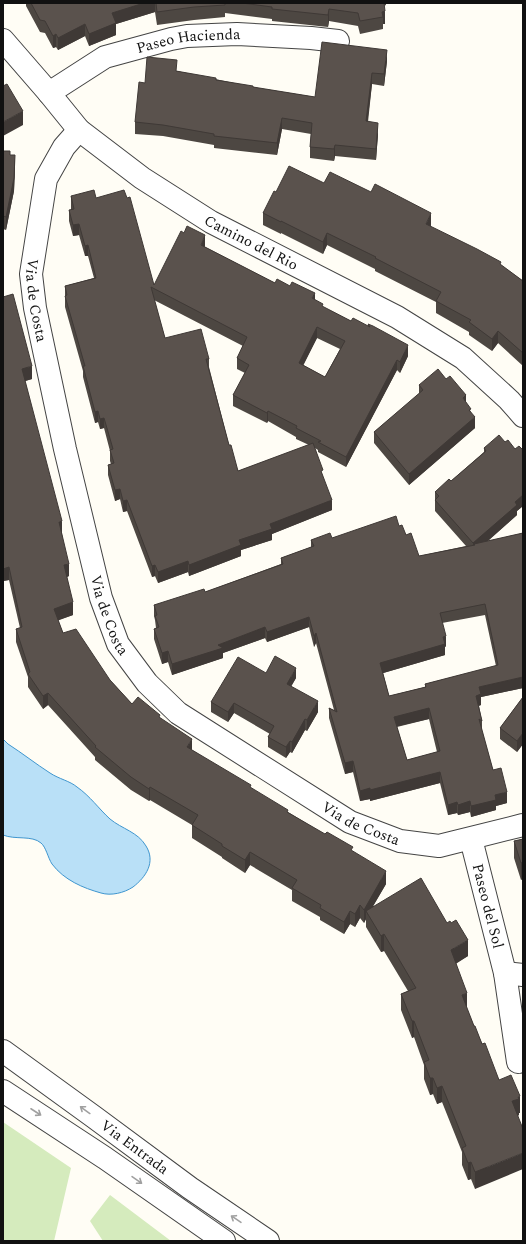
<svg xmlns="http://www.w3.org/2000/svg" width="526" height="1244" font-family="Spectral,serif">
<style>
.green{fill:#d5ebbd}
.water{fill:#b9e0f7;stroke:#3f96cf}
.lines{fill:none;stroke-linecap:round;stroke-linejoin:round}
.minor-casing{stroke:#444;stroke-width:24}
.minor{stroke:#fff;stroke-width:22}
.wall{fill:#4d4742;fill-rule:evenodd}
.shaded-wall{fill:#3f3936}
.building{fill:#5a524d;stroke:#3f3936;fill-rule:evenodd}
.oneway{stroke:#a0a0a0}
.labels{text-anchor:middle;stroke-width:4;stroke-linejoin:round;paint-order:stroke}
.street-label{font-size:15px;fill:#111;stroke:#fff}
</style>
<rect width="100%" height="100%" fill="#fffdf5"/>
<path class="green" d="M3,1122L71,1168L54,1241H3Z
M110,1195L171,1241H103L90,1221Z"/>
<path class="water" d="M3,739L8,744C22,753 36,764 50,773C59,779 70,781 77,787C90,796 99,809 110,819C122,829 138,832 146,846C156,862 146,877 133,887C124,893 111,896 101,893C83,888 64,880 52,864C48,858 46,847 41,843C32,835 15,840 3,835Z"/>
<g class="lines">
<g class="minor-casing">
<g id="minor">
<path id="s1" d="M3,40L49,93L79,130L142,178L211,222L397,317L463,358L509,400L523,416"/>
<path id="s2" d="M49,93L105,57L171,39L187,36L237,34L311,38L338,41"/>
<path id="s3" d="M79,130L64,147L46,179L31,274L35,308L65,449L101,598L118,644L147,683L178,713L350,822L400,841L439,846L523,825"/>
<path id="s4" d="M471,839L505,973L518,1062L523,1060"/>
<path d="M505,973L523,975"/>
<path id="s5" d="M3,1051L94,1117L190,1188L268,1241"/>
<path d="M3,1091L105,1158L224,1241"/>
</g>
</g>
<use href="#minor" class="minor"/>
</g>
<path class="wall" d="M26,3H386V5L384,6L385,24H383V29L360,34L358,26L329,21L328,27L272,21V19L225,13V17L194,20L157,25L155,12L116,24V35L89,46L85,36L58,50L56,47L53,48L45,33L40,32L26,6Z
M387,61L384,86L372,84L368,122L378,134L376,160L335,156L334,161L310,158V147L311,134L282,129L277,155L214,148V145L163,136L135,134V122L145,83L177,71L253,87L315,97Z
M3,151L10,155L15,168L14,191L6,230L3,229Z
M324,183L431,225V227L501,265L523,281V366L498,343L492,351L469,335V332L436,313V302L375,271V269L327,245L323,254L281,233V234L263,225V213L276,192Z
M71,196L96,198L154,285L205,246V247L275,283L315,300L323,307L351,321L368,326V324L408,356L400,373L397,370L346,467L318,452V450L315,448L332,510L272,534V540L241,550V556L189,576L188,572L158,583L155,576L152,577L127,511L123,512L120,499L115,501L108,475V465L111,464L110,461V451L104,428L100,429L98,422L95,423L83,377V371L65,307V286L94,278L88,256H85L79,235L73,236L69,221V210H71ZM154,300L243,346L237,358V369L245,373L233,395V406L267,423L268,421L296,437V439L309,445L238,471L229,445L209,367V359L165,338ZM317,338L340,349L325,377L303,365Z
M3,297L32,379L25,381L62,534L69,576L67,577L73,615L58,620L63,633L110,680L132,704L160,718L192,750L288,812L353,852L386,884L373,906L468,956L456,963L467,1009L474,1026L499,1080L520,1113H519V1115L517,1116L475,1189L471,1179L468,1180L462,1165V1152L442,1102L437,1104L433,1094L430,1095L424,1079V1065L414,1037L412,1038L401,1010V994L408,991L384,951L381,952L366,927V919L364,923L360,918L355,927L350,924L344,934L320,920V917L292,901V890L250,865L245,873L222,858V857L192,838V825L150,800L149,801L131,790L95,760V757L48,705L43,709L28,687V677L16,642V629L20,628L9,580L3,581Z
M446,379L466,403L471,412L475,428L409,485L374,443V432L419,394V385Z
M505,442L515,449L523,450V506L517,511V515L488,541L523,533V688L481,697V705L479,706L482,721V731L493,770L507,803L496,806V810L471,817L470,812L458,815L457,813L448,815L440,783L370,801V799L360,801L353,772L345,774L329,718V708L334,710L316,643L314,647L309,627L267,642L265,638L223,653V658L172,675L168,662L162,664L154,639V629L156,628L155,620L154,616V605L205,592L281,564V558L311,547V540L332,538L399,526L406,535L419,556L466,546L435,511V492L451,481L484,452V448ZM485,615L496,666L425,684V687L389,696L383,673L445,655V647L446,646L442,623ZM429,719L437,752L407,760L397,727Z
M266,673L296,678L291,686L318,712L307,731L305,730L292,753L290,752L286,758L268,747V737L270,734L234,713L228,722L211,712V702Z
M523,697V744L517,752L500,739V728Z
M523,839L521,880L514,858V841Z"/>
<path class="shaded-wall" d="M144,3H155V12L116,24V35L89,46V34L112,13Z
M329,9V21L328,27V15Z
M385,11V24H383V17L382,12Z
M85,24V36L58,50V38Z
M56,34V47L53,48V36Z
M387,50V61L384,86V74Z
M372,73V84L366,133V121Z
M23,111V125L3,136V122Z
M282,118V129L277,155V143Z
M378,123V134L376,160V149Z
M335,145V156L334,161V149Z
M15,155V168L14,191L6,230V217Z
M431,213V225L426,236V224Z
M79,224V235L73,236V225Z
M327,233V245L323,254V242Z
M205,235V246L201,255V245Z
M88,245V256H85V246Z
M315,293V304L312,298Z
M317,327V338L299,374V363Z
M498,331V343L492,351V339Z
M408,345V356L400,373V362Z
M397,360V370L346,467V457Z
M32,366V379L22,382V369Z
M466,395V406L463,398Z
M98,411V422L95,423V412Z
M268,411V421L267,423V413Z
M475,417V428L409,485V474Z
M104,418V428L100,429V419Z
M120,489V499L115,501V490Z
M523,495V506L517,511V515L475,552V545L474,544V553H473V543L515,502Z
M127,500V511L123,512V501Z
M332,500V510L272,534V540L241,550V556L189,576V565L270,524Z
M62,521V534L59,535V522Z
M188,561V572L158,583V572Z
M69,564V576L64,578V565Z
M155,565V576L152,577V566Z
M9,567V580L3,581V569Z
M73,602V615L54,622V609Z
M309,617V627L267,642V632Z
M265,627V638L223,653V658L172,675V664L218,645Z
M316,633V643L314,647V636Z
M446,636V646L445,647V655L380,674V663Z
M168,651V662L162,664V653Z
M296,668V678L287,694V684Z
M523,677V688L481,697V705L476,706V696L479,687Z
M48,693V705L43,709V696Z
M318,701V712L307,731V720Z
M234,703V713L228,722V712Z
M429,708V719L394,727V717Z
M305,719V730L292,753V742Z
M523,733V744L517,752V741Z
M192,739V751L187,747Z
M290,741V752L286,758V747Z
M353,761V772L345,774V763Z
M440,772V783L370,801V790Z
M150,787V800L149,801V789Z
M370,788V799L360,801V791Z
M507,792V803L496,806V810L471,817V806L495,795Z
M470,801V812L458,815V805Z
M457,802V813L448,815V805Z
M250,852V865L245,873V860Z
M523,862V879L521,880V863Z
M386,871V884L368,915L366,911V919L364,923V910Z
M360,905V918L355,927V914Z
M350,911V924L344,934V922Z
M384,934V951L381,952V936Z
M468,940V956L451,967V950Z
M467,993V1009L462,995Z
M412,1021H414V1037L412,1038Z
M430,1078H433V1094L430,1095Z
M442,1086V1102L437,1104V1088Z
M520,1096V1113H519V1115L512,1118V1101Z
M523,1153V1169L475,1189V1172Z
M471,1162V1179L468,1180V1163Z"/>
<path class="building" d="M31,3H144L112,13L116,23L89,34L85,24L58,38L56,34L53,36L45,21L40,20Z
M156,3H225V5L194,7L157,12Z
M242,3H384L385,11L382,12L383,17L360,21L358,13L329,9L328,15L272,9V7Z
M322,42L387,50L384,74L372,73L366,121L378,123L376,149L335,145L334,149L310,147L312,123L282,118L277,143L214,136V134L163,125L135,122L139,82L145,83L147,57L177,60L176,71L216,78V80L253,86V87L315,97Z
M7,84L23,111L3,122V86Z
M3,151H10V155H15L14,178L6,217L3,216Z
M289,166L324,183L330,172L371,192L375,184L431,213L426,224L477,249L501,262L500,264L523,281V353L498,331L492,339L469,322L471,320L436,301L441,292L375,258L376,257L327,233L323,242L281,221V222L263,213L274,191L276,192Z
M94,190L96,198L124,190L127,198L130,197L154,285L181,231L184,233L187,226L205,235L201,245L275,283L277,279L290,286L292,282L315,293L312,298L323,304L322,306L351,321L353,318L370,327L368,324L373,326L408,345L400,362L397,360L346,457L318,442L321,441L296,428L297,426L268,411L267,413L233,395L249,365L237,358L247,337L151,287L165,338L201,329L209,359H206L229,445H231L238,471L313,443L323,470L321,471L332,500L270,524L272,529L239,540L241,545L189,565L188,561L158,572L155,565L152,566L127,500L123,501L120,489L115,490L108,465L114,463L110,450L113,449L104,418L100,419L98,411L95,412L83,366H85L65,296L67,295L65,286L96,278L88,245L85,246L79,224L73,225L69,210L74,209L71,196ZM317,327L345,341L325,377L299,363Z
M13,294L32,366L22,369L62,521L59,522L69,564L64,565L73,602L54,609L63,633L76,629L110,680L132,704L138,697L160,715L159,717L192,739L187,747L251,785L250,787L288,810L287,812L325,834L327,832L353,847L351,850L386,871L364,910L360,905L355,914L350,911L344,922L320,908L321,905L292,888L297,880L250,852L245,860L222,846V844L192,825L198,815L150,787L149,789L131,777L95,747L96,746L48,693L43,696L28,674L30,672L16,629L22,627L9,567L3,569V297Z
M438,369L446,379L450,376L466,395L463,398L471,409L469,410L475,417L409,474L374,432L423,390L419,385Z
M499,435L505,442L508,440L515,449L519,446L523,450V495L515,502L517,505L473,543L435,500L439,496L435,492L449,479L451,481L486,451L484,448Z
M396,516L399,526L402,525L406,535L411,533L419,556L475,545L474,544L523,533V677L479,687L481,694L476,696L482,721L479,719L493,770L501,768L507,792L495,795L496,800L471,806L470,801L458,805L457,802L448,805L440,772L370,790V788L360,791L353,761L345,763L329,708L337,712L316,633L314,636L309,617L267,632L265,627L218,645L223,648L172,664L168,651L162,653L154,629L159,627L155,616L157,615L154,605L204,589L205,592L283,564L281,558L314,546L311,540L330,533L332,538ZM485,604L498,665L425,684L426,687L389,696L380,663L445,644L443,637L446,636L440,613ZM429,708L440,751L407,760L394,717Z
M275,656L296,668L287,684L318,701L307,720L305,719L292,742L290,741L286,747L268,737L274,726L234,703L228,712L211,702L238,657L266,673Z
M523,697V733L517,741L500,728Z
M523,839V862L521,863L514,841Z
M421,878L447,923L450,921L451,923L456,920L468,940L451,950L467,993L462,995L474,1026H475L482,1044L485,1043L499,1080L511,1075L520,1096L518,1097L519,1099L512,1101L523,1129V1153L475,1172L471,1162L468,1163L462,1148L466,1146L442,1086L437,1088L433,1078H430L424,1062L429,1060L414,1021H412L401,994L416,988L384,934L381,936L366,911Z"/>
<defs><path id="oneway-shaft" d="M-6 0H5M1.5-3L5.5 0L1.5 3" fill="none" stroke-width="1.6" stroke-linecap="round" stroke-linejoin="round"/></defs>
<g class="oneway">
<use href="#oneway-shaft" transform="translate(85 1110) rotate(-144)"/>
<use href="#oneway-shaft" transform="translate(36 1112) rotate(33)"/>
<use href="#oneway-shaft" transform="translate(137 1180) rotate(35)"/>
<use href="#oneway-shaft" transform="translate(236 1219) rotate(-146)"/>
</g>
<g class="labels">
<g class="street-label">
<text dy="5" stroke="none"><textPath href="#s2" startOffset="152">Paseo Hacienda</textPath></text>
<text dy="5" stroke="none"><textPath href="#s1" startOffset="324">Camino del Rio</textPath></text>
<text dy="5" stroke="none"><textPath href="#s3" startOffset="182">Via de Costa</textPath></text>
<text dy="5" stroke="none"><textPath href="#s3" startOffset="506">Via de Costa</textPath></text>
<text dy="5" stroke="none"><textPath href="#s3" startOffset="842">Via de Costa</textPath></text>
<text dy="5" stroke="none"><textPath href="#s4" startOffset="69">Paseo del Sol</textPath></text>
<text dy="5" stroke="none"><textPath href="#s5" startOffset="163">Via Entrada</textPath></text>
</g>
</g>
<rect width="526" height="1244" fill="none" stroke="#111111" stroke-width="8"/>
</svg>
